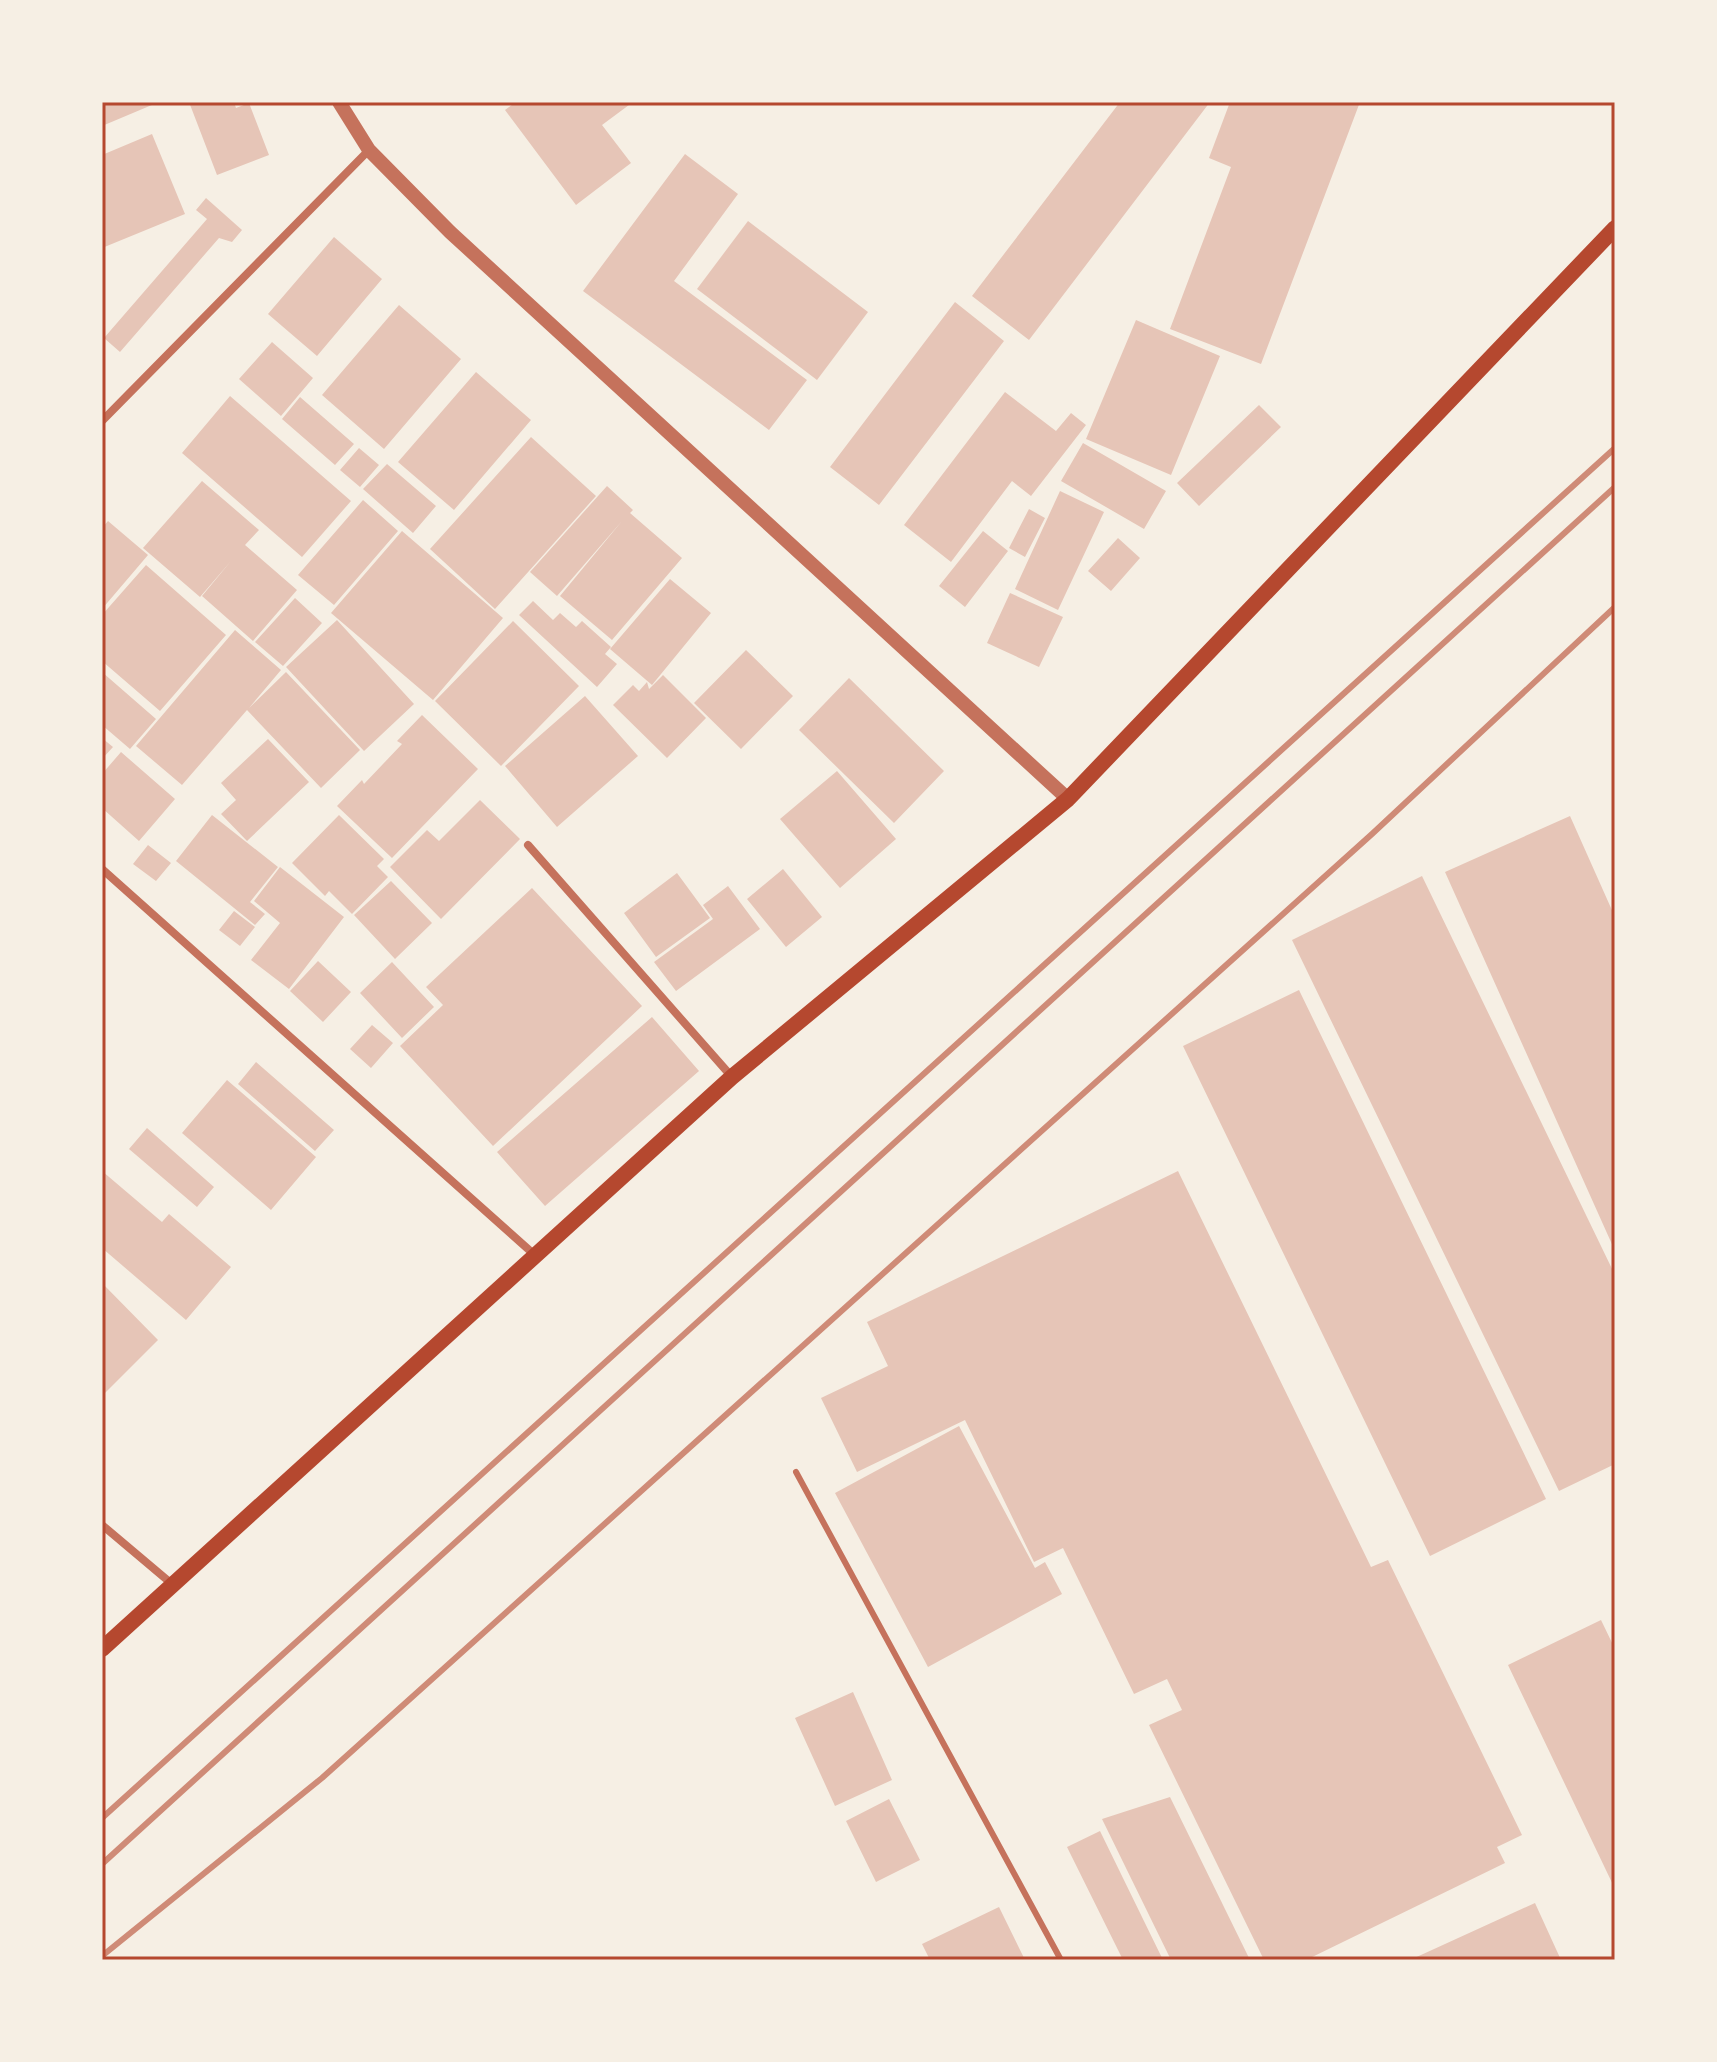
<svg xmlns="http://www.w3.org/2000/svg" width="1717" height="2062" font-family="Jost,sans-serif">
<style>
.building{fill:#e6c5b7}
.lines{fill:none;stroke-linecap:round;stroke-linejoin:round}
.service{stroke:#c5725c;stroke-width:6}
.minor{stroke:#c5725c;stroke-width:8}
.tertiary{stroke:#c5725c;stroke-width:14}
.secondary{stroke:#b5482f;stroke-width:16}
.rail{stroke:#cf8b77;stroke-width:6}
.neatline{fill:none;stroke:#b5482f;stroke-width:3}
</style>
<rect width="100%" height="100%" fill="#f6efe4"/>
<path class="building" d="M102,102H159L102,126Z
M189,102H234L236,108L249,103L269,155L217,175Z
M516,102H633L602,125L631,163L576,205L505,110Z
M1120,102H1210L1029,340L972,296Z
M1230,102H1360L1261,364L1170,329L1231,167L1209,158Z
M152,134L185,214L102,248V155Z
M685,154L738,194L674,281L807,380L769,430L583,291Z
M206,198L242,230L232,242L219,238L120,352L104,338L207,219L196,210Z
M748,221L868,312L817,380L697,289Z
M334,237L382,279L317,356L268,314Z
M955,302L1004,341L879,505L830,467Z
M399,305L461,359L384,449L322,395Z
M1136,320L1220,356L1171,475L1086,439Z
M272,342L313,378L281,416L239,379Z
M476,372L531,420L454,510L398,462Z
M1005,392L1056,431L1071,413L1086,425L1031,496L1012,481L951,562L904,525Z
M230,396L351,501L302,557L182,453Z
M300,397L354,444L335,465L282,419Z
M1259,405L1281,427L1199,506L1177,483Z
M531,437L596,496L495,609L430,549Z
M1083,443L1166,491L1144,529L1061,481Z
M359,448L379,465L360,487L340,470Z
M387,464L436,506L413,533L363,489Z
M202,481L259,530L245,545L297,590L253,641L202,596L231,561L200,597L143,548Z
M607,486L633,510L630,513L682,558L612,640L560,596L622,521L557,596L530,572Z
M1060,491L1104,512L1058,610L1015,589Z
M363,500L398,531L334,605L298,575Z
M1029,509L1045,518L1025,557L1009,548Z
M108,521L148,555L102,609V528Z
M402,531L503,618L433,700L331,613Z
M983,531L1008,551L965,607L939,586Z
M1118,538L1140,558L1111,591L1088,571Z
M146,565L226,635L160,711L102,661V615Z
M670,579L711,613L652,685L610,649Z
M1010,593L1063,617L1039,667L987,643Z
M295,598L322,623L283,666L255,642Z
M533,601L553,620L560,613L576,627L582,621L611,647L605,654L617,664L597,687L519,615Z
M337,620L414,704L364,751L286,667Z
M513,621L579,686L501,766L435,701Z
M235,630L281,670L249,708L286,672L360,750L321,788L247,710L182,785L136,746Z
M746,650L793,696L741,749L694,703Z
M102,672L156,719L130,749L102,725Z
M663,675L706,718L667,758L613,705L633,685L639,691L647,682L649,689Z
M849,678L944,771L894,823L799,730Z
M585,696L638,756L557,827L505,766Z
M422,715L478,769L392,858L337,806L362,780L364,784L402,744L397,741Z
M102,738L113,747L102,759Z
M268,739L309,782L247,841L221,814L236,800L221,783Z
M121,752L175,799L139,841L102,808V774Z
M837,771L896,839L840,888L780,819Z
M480,800L520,839L441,919L390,867L427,830L439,841Z
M212,815L278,867L250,902L265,914L255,925L176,861Z
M339,815L384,859L377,866L388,877L352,914L329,891L325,896L292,863Z
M1570,816L1615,917V1251L1445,872Z
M148,845L171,863L156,881L133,864Z
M280,867L344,917L289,989L251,960L280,923L254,901Z
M783,869L822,917L786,947L747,899Z
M677,873L710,918L656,957L624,913Z
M1422,876L1615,1275V1464L1559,1491L1292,940Z
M391,881L432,923L395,959L354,915Z
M728,886L760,929L676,991L654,962L713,919L703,905Z
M532,888L642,1006L493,1146L400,1046L443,1005L426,987Z
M234,911L255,927L240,946L219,930Z
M318,961L351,992L323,1022L290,991Z
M392,962L434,1007L402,1038L360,993Z
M1299,990L1546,1499L1430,1556L1183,1046Z
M652,1017L699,1071L545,1206L497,1152Z
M372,1025L393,1043L371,1068L350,1049Z
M256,1062L334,1130L315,1151L238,1084Z
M227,1080L316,1157L271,1210L182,1133Z
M147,1128L214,1187L197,1207L129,1149Z
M102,1171L162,1222L169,1214L231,1267L186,1320L102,1248Z
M1178,1171L1371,1567L1388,1560L1522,1835L1497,1847L1505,1863L1306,1960H1264L1149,1725L1182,1710L1167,1679L1134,1694L1063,1548L1034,1562L965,1420L857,1472L821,1398L888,1366L867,1322Z
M102,1283L158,1340L102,1396Z
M959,1426L1035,1568L1045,1562L1062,1594L928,1667L835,1493Z
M1601,1620L1615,1649V1889L1508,1665Z
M853,1692L892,1780L835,1806L795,1718Z
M1170,1797L1250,1960H1171L1102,1819Z
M889,1799L920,1860L876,1882L846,1821Z
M1100,1831L1163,1960H1123L1067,1847Z
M1535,1903L1561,1960H1410Z
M999,1907L1025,1960H930L922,1944Z"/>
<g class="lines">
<path class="service" d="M796,1472L1061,1960"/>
<path class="minor" d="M102,421L369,150
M528,845L732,1077
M102,869L537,1257
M102,1525L172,1584"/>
<path class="tertiary" d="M339,102L369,150L450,232L1068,799"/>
<path class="secondary" d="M102,1649L732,1077L1068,799L1615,228"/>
<path class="rail" d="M102,1818L1615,448
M102,1864L1615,487
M102,1956L322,1778L1372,834L1615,607"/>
</g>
<rect width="1717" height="2062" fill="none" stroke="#f6efe4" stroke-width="208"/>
<rect x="104" y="104" width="1509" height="1854" class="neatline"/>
</svg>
